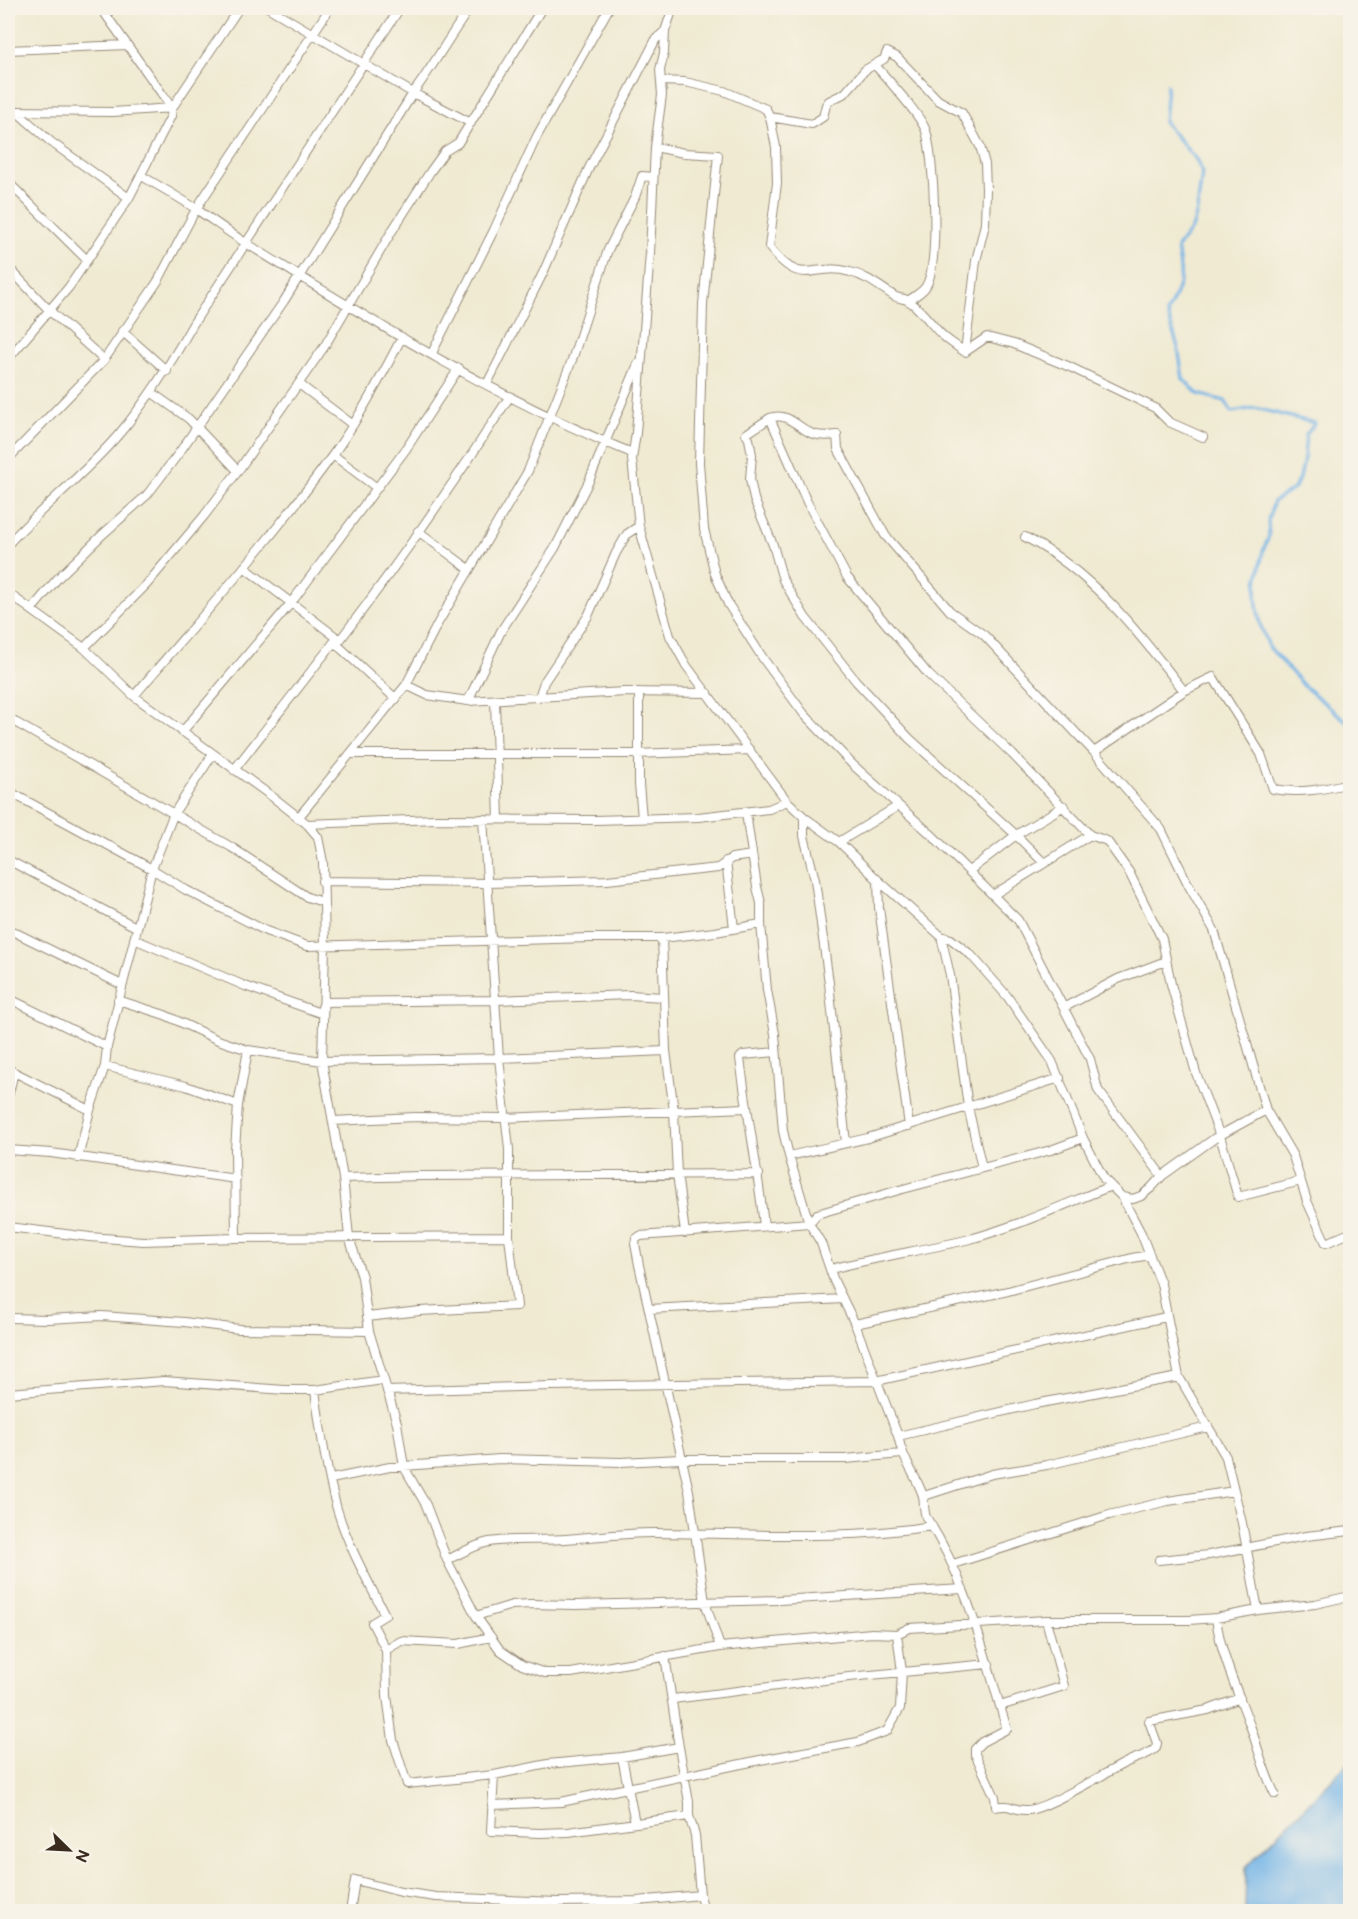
<svg xmlns="http://www.w3.org/2000/svg" width="1358" height="1919" font-family="'Balsamiq Sans',sans-serif">
<style>
.water{fill:#73b4e7;stroke:#576f82;stroke-width:1.5}
.lines{fill:none;stroke-linecap:round;stroke-linejoin:round}
.stream{stroke:#73b4e7;stroke-width:3}
.minor-casing{stroke:#968a78;stroke-width:10}
.minor{stroke:#fff;stroke-width:8}
</style>
<rect width="100%" height="100%" fill="#f7f3e8"/>
<filter id="ink" filterUnits="userSpaceOnUse"><feTurbulence type="fractalNoise" baseFrequency=".0167" numOctaves="2"/><feDisplacementMap in="SourceGraphic" scale="12" xChannelSelector="R" yChannelSelector="G"/><feConvolveMatrix kernelMatrix="1 2 1 2 8 2 1 2 1" color-interpolation-filters="sRGB"/></filter>
<filter id="wash" filterUnits="userSpaceOnUse"><feTurbulence type="fractalNoise" baseFrequency=".008" numOctaves="4" result="noise"/><feDisplacementMap in="SourceGraphic" scale="24" xChannelSelector="R" yChannelSelector="G"/><feGaussianBlur stdDeviation="1.35" result="paint"/><feColorMatrix in="noise" values="0 0 0 0 0 0 0 0 0 0 0 0 0 0 0 0 0 1.4 0 .05"/><feComposite in="paint" operator="in"/></filter>
<g filter="url(#wash)">
<rect width="100%" height="100%" fill="#f0ead2"/>
<path class="water" d="M1350,1761V1911H1245L1246,1867Z"/>
<g class="lines">
<path class="stream" d="M1167,85L1164,122L1197,161L1202,173L1197,211L1193,226L1177,248C1183,280 1182,283 1167,313L1178,347L1183,379L1198,394L1225,401L1232,412L1255,408L1315,423L1306,435L1304,458L1301,474L1294,489L1274,501L1268,520L1269,536L1263,551L1257,583L1256,598L1260,624L1269,647L1304,686L1350,724"/>
</g>
</g>
<g filter="url(#ink)">
<g class="lines">
<g class="minor-casing">
<path id="minor" d="M269,8L413,93L471,123
M673,8L665,31L664,53L660,70L662,95L655,147L650,253L636,433L632,459L639,526L670,636L686,665L787,801L804,817L839,842L878,880L941,936L951,939L971,955L1007,996L1052,1061L1083,1138L1104,1179L1122,1197L1141,1233L1161,1284L1179,1377L1226,1457L1242,1523L1258,1610
M8,50L127,45
M875,65C888,80 920,114 926,131C934,158 940,263 926,286C923,292 913,297 908,301
M661,81L685,82L724,91L766,109L770,117L776,147L777,183L769,247C804,291 811,261 850,272C867,276 880,287 894,296C899,299 903,298 907,300C919,306 933,327 943,336C950,342 958,347 965,352
M8,111L113,112L172,108L101,8
M17,112L51,142L129,198
M770,117L812,124L823,117L826,105L829,101L845,93L865,70L884,59L887,52L897,57L938,100L962,113L980,146L985,164L986,189L985,224L976,261L965,352
M655,147L684,153L718,155L703,304L699,463L704,529L715,574L728,604L764,660L804,714L853,765L933,836L1018,920L1090,1059L1098,1090L1162,1176
M142,176C160,187 179,197 196,209C214,221 231,234 249,245C372,321 497,399 632,453
M8,182L87,260
M8,267L50,311L104,360
M122,331L167,371
M965,352L987,337L1014,344L1070,367L1155,408L1169,422L1203,437
M432,353L494,230L537,136L609,8
M8,359L69,287L129,198L171,116L172,108L239,8
M299,384L353,425
M487,384L543,273L589,168L656,39L665,31
M151,392L189,419L238,471
M770,418L807,502L847,577L928,674L1012,754L1090,835L1107,841L1129,872L1162,939L1171,984L1196,1073L1220,1136L1238,1197L1301,1181
M333,455L377,488
M8,459L104,360L158,281L196,209L330,8
M418,531L469,569
M1025,537C1091,571 1139,633 1184,691
M8,544C43,506 85,474 119,434C148,400 171,363 193,324L400,8
M244,567L340,640
M8,593L84,648L134,696L274,798L307,824L318,837L323,862L325,946L322,1061L343,1178L349,1237L362,1277L369,1331L397,1423L404,1467L426,1505L447,1560L476,1616L500,1650L522,1665L545,1673H571L720,1647L872,1633L897,1634L909,1628L1046,1620H1189L1216,1618L1258,1610L1315,1604L1350,1596
M32,609L58,578L102,535L147,495L179,453L284,301L413,93C434,65 450,35 470,8
M334,642L396,699
M84,648L147,584L204,516L238,471L324,347L392,231L430,172L445,151L458,143L542,8
M406,685L427,695L468,701L625,692L708,693
M639,692V784L642,818
M134,696C201,617 271,540 332,456C359,419 381,378 402,337
M539,697L544,682L588,616L616,553L627,534L639,526
M468,701L501,631L555,548L589,481L638,364
M495,701L499,819
M8,718L231,847L307,897L323,902
M182,732L291,603L406,449L459,368
M1094,752L1184,691L1213,677L1261,754L1273,789C1300,794 1325,789 1350,783
M350,754H634L750,750
M234,770L334,642L340,640C400,561 457,479 510,396
M8,791L152,869L186,890L266,931L307,946L590,938H662L715,932L761,924
M746,813L757,887L761,903V924L767,990L775,1034L783,1131L789,1156L809,1223L821,1243L834,1281L855,1324L898,1436C903,1461 914,1472 922,1493C925,1500 923,1509 926,1517C969,1582 984,1656 1007,1729L982,1742L975,1749V1754L995,1797L996,1807C1011,1803 1014,1811 1027,1810C1045,1810 1108,1771 1127,1762C1137,1757 1149,1755 1156,1748L1157,1743L1149,1721L1208,1710L1240,1698
M804,817V836L815,880L829,983L846,1143
M298,818L406,685L438,623L528,471L572,360L608,250L635,197L642,176L653,177
M307,824L436,819L595,820L698,817L769,809L787,801
M839,842L898,806
M8,860L136,927
M726,861L734,928
M1043,862L1016,835L909,738L856,681L805,617L783,580L773,545L754,499L750,479L752,455L749,439L746,434L770,418C788,411 799,429 813,434C820,436 830,436 837,435L838,449L885,535L950,611L984,635L1094,752L1161,829L1189,886L1214,930L1266,1110L1293,1156L1307,1201L1326,1243L1350,1233
M969,871L1016,835L1064,806
M878,880L879,908L909,1126
M322,881L487,883L607,880L718,868L732,858L752,855
M993,895L1090,835
M8,929L122,985
M941,936L950,975L968,1107L982,1168
M662,938L666,1051L674,1111L677,1174L685,1233
M134,939L245,986L320,1013L324,1002L496,1000L630,995L663,997
M8,998L107,1047
M118,1000L165,1015L218,1040L248,1050L322,1061L499,1058L666,1051
M1065,1007L1118,979L1166,961
M105,1066L186,1086L238,1105
M8,1069L90,1110
M8,1097L14,1072
M333,1121L415,1117L504,1118L746,1108
M8,1150L51,1153L236,1179
M789,1156L868,1138L1060,1078
M78,1158L90,1110L105,1066L107,1047L152,869L174,813L213,754
M343,1178L421,1176L759,1174
M1122,1197L1133,1199L1141,1196L1151,1188L1162,1176L1215,1138L1266,1110
M764,1226C758,1170 747,1114 740,1058L743,1055L776,1052
M8,1227L90,1237L143,1241L236,1238L509,1236
M236,1238L235,1150L238,1105L248,1050
M831,1269C877,1257 924,1250 970,1239C1018,1226 1065,1204 1111,1186
M649,1309L843,1299
M367,1317L420,1311L517,1306L509,1236V1149L499,1058L483,819
M8,1318L48,1319L102,1316L184,1322L239,1329L369,1331
M855,1324L1008,1291L1132,1258L1150,1255
M315,1390C320,1429 326,1470 337,1509C348,1546 368,1581 385,1615L372,1623L386,1650L387,1696L393,1740L407,1784L494,1775L548,1764L622,1757L679,1747
M387,1391L551,1386L876,1381L1166,1317
M8,1393L164,1381L285,1390H315L383,1380
M898,1436L1035,1404L1179,1377
M331,1479L390,1467L500,1459L621,1462L681,1459H845L902,1454
M924,1496L992,1474L1047,1465L1208,1427
M447,1560C460,1554 474,1545 489,1542C511,1538 543,1541 566,1539C595,1537 624,1533 653,1533C746,1533 840,1541 932,1526
M1159,1560L1209,1555L1306,1536L1350,1531
M953,1564L1109,1515L1168,1501L1234,1491
M476,1616L512,1605L530,1604L575,1605L779,1600L963,1589
M1216,1618C1221,1656 1238,1692 1251,1728C1259,1751 1264,1773 1275,1794
M720,1647L705,1602L689,1491L639,1265L635,1244L636,1239L640,1236L809,1223L817,1214L899,1190L1051,1150L1083,1138
M386,1650L401,1641L458,1644L491,1637
M665,1656L679,1747L689,1802V1816L695,1835L700,1895L704,1912
M673,1699L849,1677L989,1664
M1000,1706L1064,1686L1046,1620
M622,1757L635,1823
M494,1775L491,1831L540,1833L568,1832L689,1816
M492,1805L561,1802L760,1760L858,1742L887,1731L900,1708L902,1672L897,1634
M350,1912L355,1880L401,1892L436,1897L557,1902L637,1901L700,1895"/>
</g>
<use href="#minor" class="minor"/>
</g>
</g>
<rect width="1358" height="1919" fill="none" stroke="#f7f3e8" stroke-width="30"/>
<g transform="translate(69 1850) rotate(114)" stroke="#f7f3e8" stroke-width="4.5" paint-order="stroke">
<path d="M0-4.5L10 22L0 15L-10 22Z" fill="#3b2a1e"/>
<text y="-9" font-size="16" font-weight="bold" text-anchor="middle" fill="#3b2a1e">N</text>
</g>
</svg>
